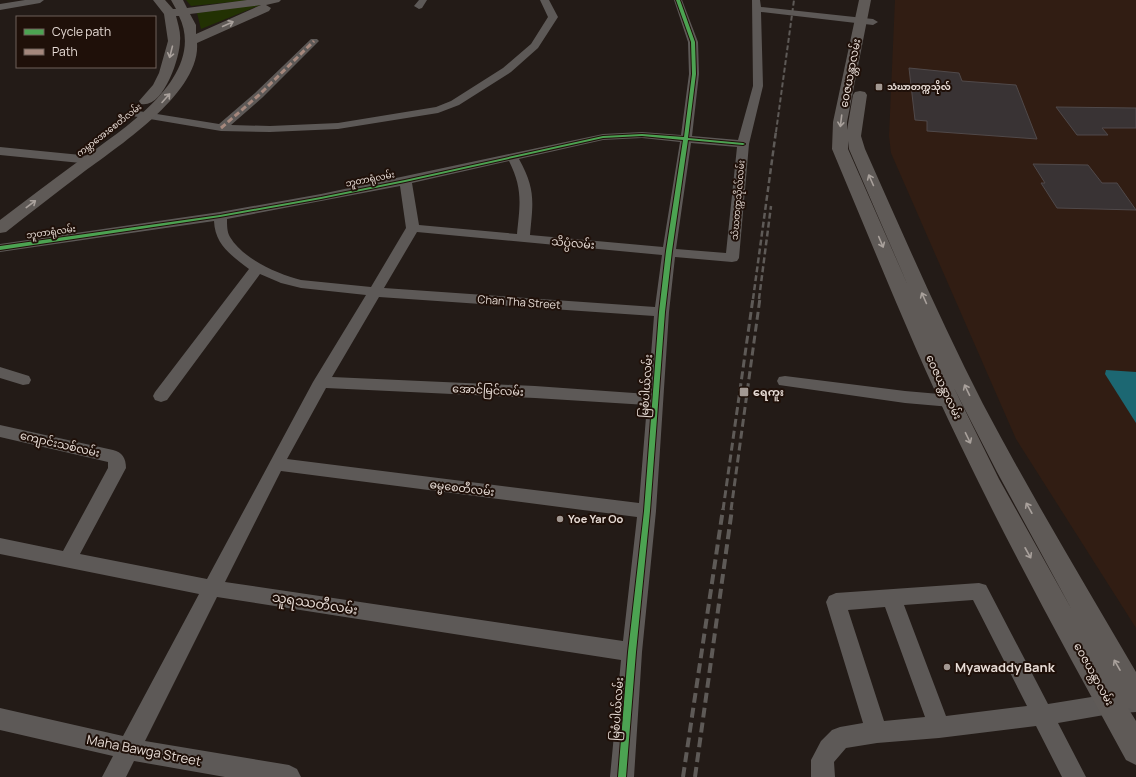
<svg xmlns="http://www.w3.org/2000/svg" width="1136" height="777" font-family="Manrope,'Noto Sans Myanmar',sans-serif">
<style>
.built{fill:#311d13}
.green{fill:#223103}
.water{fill:#1c6772}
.building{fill:#393334;stroke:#50494a}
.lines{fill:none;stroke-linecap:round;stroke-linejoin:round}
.minor{fill:#5d5957;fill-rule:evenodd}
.major{fill:#5f5a57;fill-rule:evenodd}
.rail-far3{stroke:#5e5a57;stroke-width:2;stroke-dasharray:5 2.5;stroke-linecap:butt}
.rail-far2{stroke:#5e5a57;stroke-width:2.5;stroke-dasharray:6 3;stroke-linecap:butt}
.rail-far1{stroke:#5e5a57;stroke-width:3;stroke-dasharray:8 4;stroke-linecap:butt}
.rail{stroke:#5e5a57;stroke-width:4;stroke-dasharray:10 5;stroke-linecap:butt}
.quiet{stroke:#a5887d;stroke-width:3;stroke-dasharray:6 3;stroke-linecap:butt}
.cycleway-casing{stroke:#1f1009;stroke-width:2}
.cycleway{fill:#4ca352;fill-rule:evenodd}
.oneway{stroke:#a9a19c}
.poi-dot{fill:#a29892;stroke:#1f1009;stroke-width:1.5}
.labels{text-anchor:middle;stroke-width:4;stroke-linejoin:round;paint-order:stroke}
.far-poi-label{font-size:9px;font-weight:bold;fill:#e6dbd5;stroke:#1f1009;text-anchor:start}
.far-street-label{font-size:9px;fill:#e6dbd5;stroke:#1f1009}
.street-label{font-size:11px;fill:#e6dbd5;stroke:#1f1009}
.poi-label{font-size:11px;font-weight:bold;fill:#e6dbd5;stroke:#1f1009;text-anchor:start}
.near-street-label{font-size:13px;fill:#e6dbd5;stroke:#1f1009}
.near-poi-label{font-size:13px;font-weight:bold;fill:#e6dbd5;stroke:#1f1009;text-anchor:start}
</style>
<rect width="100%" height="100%" fill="#231b17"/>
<path class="built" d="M895,0H1136V628L1016,439L891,153L889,136Z"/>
<path class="green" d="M186,0H252L191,6Z
M263,4L201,29L197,13Z"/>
<path class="water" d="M1106,370L1136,372V423L1105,374Z"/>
<path class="building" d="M909,68L959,73L962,81L1016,85L1037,139L927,131V121L915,120Z
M1056,107L1136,108V128H1102L1108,135H1077Z
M1033,164L1088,165L1102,183H1117L1136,210L1057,208L1041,183H1045Z"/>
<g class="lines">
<path class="minor" d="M25,0H44L40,3L0,10V4Z
M419,0H427L422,8L419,9L414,6Z
M540,0H549L558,17L538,48L511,72L459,105L438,113L338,129L270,132L221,131L132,116L127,113L132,110L219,124L255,93L311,39H317L319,41L263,97L231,125L270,126L338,123L436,107L451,101L503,68L531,44L548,17Z
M674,0H682L698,42L699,74L692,136L738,140L753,86L752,0H760L761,7L873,19L878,22L873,25L761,12L763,86L749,144L739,258L737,261L732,262L675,257L669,312L656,511L642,652L634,777H610L621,660L217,597L145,741L289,765L297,769L301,777H225L134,761L126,777H102L113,756L0,730V708L123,736L199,594L0,554V538L63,551L108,468V462L0,437V425L113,450C122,452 126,458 126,468L80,554L207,579L313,382L366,295L301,288L281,283L260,274L167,400L161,402L155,400L153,396L155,392L249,269C231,255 215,245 214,221L0,252V244L220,212L321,194L603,134L642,132L681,135L689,74L688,42ZM642,138L680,142L663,247L530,235C533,202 536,190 519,159L603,140ZM691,143L737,147L726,253L676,249ZM509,161C523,189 520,204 517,234L419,225L412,183ZM400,186L406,228L371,287L301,280C278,274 243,259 230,237C227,232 227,225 227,219ZM417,232L662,255L655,307L384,288ZM379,297L654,316L648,394L535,386L332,377ZM326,388L535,398L647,405L639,503L287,459ZM281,471L637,517L623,641L225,582Z
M0,147L91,156L95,157L97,160L95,163L91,164L0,155Z
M0,367L29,376L31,380L29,384L23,385L0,378Z
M785,376L905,391L951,395L957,397L959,401L957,405L951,407L905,403L779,385L777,381L779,377Z
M979,583L986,585L1048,704L1110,694L1136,692V712L1110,714L1058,723L1086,777H1062L1036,726L939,738L877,743L846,748L834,762L835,777H811V760L821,741L832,730L840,727L863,723L826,602L829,596L836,593ZM973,600L1027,706L946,716L904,605ZM885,607L925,717L884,721L848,610Z"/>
<path class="major" d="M153,0H165L173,9H176L171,0H183L187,8L247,0H281L279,2L266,5L271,8L269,11L197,43C201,93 117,147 81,174C56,193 31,212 6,232L0,233V220C25,201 50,182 76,163C117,133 209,78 179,16H176C178,24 181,33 180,41C180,58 163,109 141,104L139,101L153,85L159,73L168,41L164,14ZM261,5L196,34V25L190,14Z
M859,0H871L847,122V130L853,95L855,92L860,91L865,92L867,95L861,136L865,149C903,234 940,320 983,404C1031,495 1084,583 1136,672V711L1128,708L1136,721V765L1126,760C1068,654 1010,549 958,440C912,345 873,246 832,149L833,122ZM848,141L849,149L909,288L848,149ZM954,388L997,472L1072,610L999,479Z"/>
<path class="rail-far3" d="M776,132L794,0"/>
<path class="rail-far2" d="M753,299L776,131
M759,299L771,206"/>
<path class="rail-far1" d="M723,510L753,298
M731,510L760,298"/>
<path class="rail" d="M683,777L723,509
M695,777L732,509"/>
<path class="quiet" d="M221,128L259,95L314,41"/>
<g class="cycleway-casing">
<path id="cycleway" d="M676,0H680L695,42L696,74L688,138L743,143L745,144L743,145L688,140L672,251L665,312L650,511L636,652L626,777H618L628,652L644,511L659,312L666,251L683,140L642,136L603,138L405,182L321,199L220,217L0,250V246L220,215L321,197L405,180L603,136L642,134L684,137L692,74L691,42Z"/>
</g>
<use href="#cycleway" class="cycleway"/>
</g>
<defs><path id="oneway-shaft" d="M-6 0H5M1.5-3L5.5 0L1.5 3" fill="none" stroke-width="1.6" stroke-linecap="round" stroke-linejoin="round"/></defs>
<g class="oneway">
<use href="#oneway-shaft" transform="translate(228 24) rotate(-24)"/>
<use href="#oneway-shaft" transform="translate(171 52) rotate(104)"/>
<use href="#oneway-shaft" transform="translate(166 98) rotate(-48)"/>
<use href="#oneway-shaft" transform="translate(841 121) rotate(97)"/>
<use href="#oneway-shaft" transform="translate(871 180) rotate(-114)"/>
<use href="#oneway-shaft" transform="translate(31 204) rotate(-37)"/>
<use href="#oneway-shaft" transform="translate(881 242) rotate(67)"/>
<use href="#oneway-shaft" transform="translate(924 298) rotate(-114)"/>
<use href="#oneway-shaft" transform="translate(967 390) rotate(-116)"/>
<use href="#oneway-shaft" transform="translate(968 438) rotate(64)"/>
<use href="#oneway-shaft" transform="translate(1029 508) rotate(-119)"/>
<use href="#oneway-shaft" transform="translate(1028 553) rotate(61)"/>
<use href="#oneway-shaft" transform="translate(1117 665) rotate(-120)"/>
</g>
<g class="poi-dot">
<rect x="875" y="83" width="8" height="8" rx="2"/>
<rect x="739" y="387" width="10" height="10" rx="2"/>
<circle cx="560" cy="519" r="4"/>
<circle cx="947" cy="667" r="4"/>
</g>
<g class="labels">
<g class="far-poi-label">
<text x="887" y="90">သံဃာတက္ကသိုလ်</text>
</g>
<g class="far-street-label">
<text transform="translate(109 130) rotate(-38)" y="3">ကမ္ဘာအေးစေတီလမ်း</text>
<text transform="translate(370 179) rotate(-11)" y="3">ဘူတာရုံလမ်း</text>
<text transform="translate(738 200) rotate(-85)" y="3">သံဃတက္ကသိုလ်လမ်း</text>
<text transform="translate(51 232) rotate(-8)" y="3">ဘူတာရုံလမ်း</text>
</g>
<g class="street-label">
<text transform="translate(850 73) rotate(-79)" y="4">ဝေဇယန္တာလမ်း</text>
<text transform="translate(573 243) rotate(5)" y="4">သိပ္ပံလမ်း</text>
<text transform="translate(519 302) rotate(4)" y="4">Chan Tha Street</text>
<text transform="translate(646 386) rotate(-86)" y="4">မြစံပါယ်လမ်း</text>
<text transform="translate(944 387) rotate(65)" y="4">ဝေဇယန္တာလမ်း</text>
<text transform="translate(488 390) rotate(3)" y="4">အောင်မြင်လမ်း</text>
<text transform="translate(60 444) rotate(13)" y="4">ကျောင်းသစ်လမ်း</text>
<text transform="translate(462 488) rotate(7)" y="4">ဓမ္မစေတီလမ်း</text>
<text transform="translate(1094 674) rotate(61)" y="4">ဝေဇယန္တာလမ်း</text>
<text transform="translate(617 709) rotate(-86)" y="4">မြစံပါယ်လမ်း</text>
</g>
<g class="poi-label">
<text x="753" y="396">ရေကူး</text>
<text x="568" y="523">Yoe Yar Oo</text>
</g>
<g class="near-street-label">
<text transform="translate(315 603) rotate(9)" y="5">သူရဿတီလမ်း</text>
<text transform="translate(144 750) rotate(11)" y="5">Maha Bawga Street</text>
</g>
<g class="near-poi-label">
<text x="955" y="672">Myawaddy Bank</text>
</g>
</g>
<rect x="16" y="16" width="140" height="52" fill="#1f1009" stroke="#6f615b"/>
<rect x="24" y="29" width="20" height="6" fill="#4ca352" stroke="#6f615b"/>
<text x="52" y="36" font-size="12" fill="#e6dbd5">Cycle path</text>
<rect x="24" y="49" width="20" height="6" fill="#a5887d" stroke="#6f615b"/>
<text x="52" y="56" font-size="12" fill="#e6dbd5">Path</text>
</svg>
